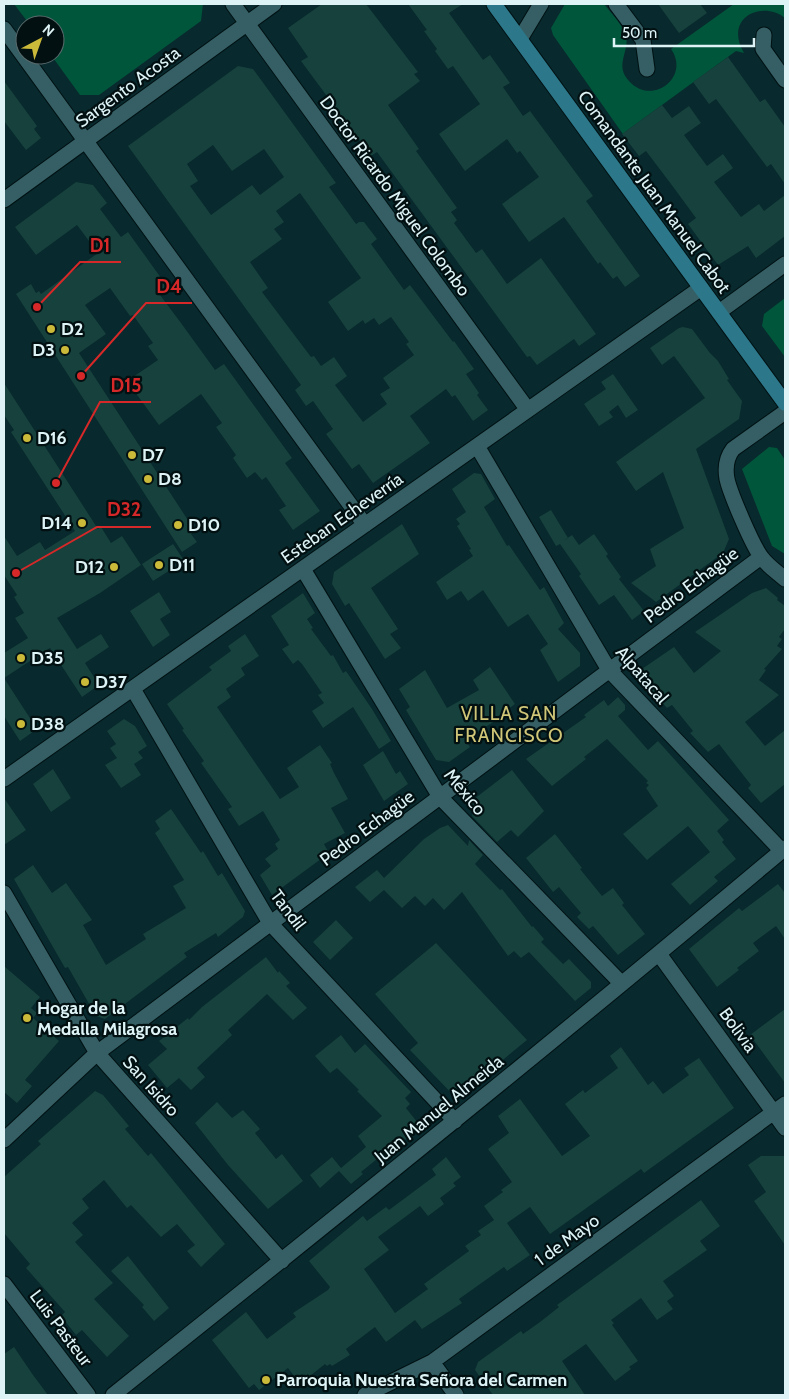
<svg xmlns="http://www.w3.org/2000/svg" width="789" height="1399" font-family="Cabin,sans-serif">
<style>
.green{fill:#00563b}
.building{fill:#17413c;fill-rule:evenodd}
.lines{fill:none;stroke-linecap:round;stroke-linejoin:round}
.street-casing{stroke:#001113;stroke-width:17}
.secondary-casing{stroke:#001113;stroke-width:17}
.street{stroke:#355f64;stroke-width:15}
.secondary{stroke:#2c7789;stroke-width:15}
.poi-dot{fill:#cbba39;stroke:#021012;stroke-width:2}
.labels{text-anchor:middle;stroke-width:4.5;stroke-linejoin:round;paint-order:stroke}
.street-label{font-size:18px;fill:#ddf3f6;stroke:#021012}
.poi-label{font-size:18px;font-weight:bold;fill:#ddf3f6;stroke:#021012;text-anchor:start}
.neighbourhood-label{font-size:19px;letter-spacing:1px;fill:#d0c678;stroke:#021012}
.leader{fill:none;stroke:#d62828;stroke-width:2}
.callout-dot{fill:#d62828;stroke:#021012;stroke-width:2}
.callout-label{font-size:19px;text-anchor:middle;font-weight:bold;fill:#d62828;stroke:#021012;stroke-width:4.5;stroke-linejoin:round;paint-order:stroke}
</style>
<rect width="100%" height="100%" fill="#08292d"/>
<path class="green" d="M14,4H203L201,21L99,95H80L51,55H55V25H30Z
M565,4H604C611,13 623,25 626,36C630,53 612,66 632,84C655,104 690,76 671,49L734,4H785V18C763,0 723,17 744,53L736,51L625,132V137L553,35L551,28Z
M785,298V357L762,326L764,314Z
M769,447L777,448L785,460V554L772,546L742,469Z"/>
<path class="building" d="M322,4H366L418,72L414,74L420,81L388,105L419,149L416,151L457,208L451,212L457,220L454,223L476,253L482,249L507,284L541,258L596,334L579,346L574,339L537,365L530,356L527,357L377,152L371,156L301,61L308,57L288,28Z
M408,4H463L449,13L483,60L490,55L510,83L503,87L523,116L530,111L593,196L586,201L640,276L625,287L617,276L613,279L600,262L598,264L564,217L529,242L502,204L539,177L520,151L517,153L507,139L465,171L439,134L480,104L453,66L448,69L435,51L437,49L424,31L427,30Z
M658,4H700L707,13L679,33Z
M728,57L760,102L765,99L785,127V184L771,164L767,167L716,99L709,104L693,82Z
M238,66L253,69L336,183L329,187L343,206L356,224L359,222H364L377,239L371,244L404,290L410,285L453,342L454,341L474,369L466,374L479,393L477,395L488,410L473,421L455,395L452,397L446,389L410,416L430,443L373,483L359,464L352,469L341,454L326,434L333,429L313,401L306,406L295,390L301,385L128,146ZM213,145L232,171L264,149L284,177L260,195L252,185L211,215L190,186L198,181L187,164ZM300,193L361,278L328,302L348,331L363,320L365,324L374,318L379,325L391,317L409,342L406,344L414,355L383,378L390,388L380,394L387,404L363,422L335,385L347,376L334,357L321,366L314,356L311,357L262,292L268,288L250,262L282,239L274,229L284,222L276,211Z
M4,81L37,126L34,129L41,138L26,150L4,121Z
M662,105L672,118L689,106L701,123L684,135L707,166L723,154L733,168L714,182L741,217L759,204L764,211L785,195V236L756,258L748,246L718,265L688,224L696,218L671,184L646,151L639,156L622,134Z
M76,182L93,185L107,203L100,209L121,237L128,232L169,289L160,295L181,323L215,370L224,364L292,458L285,463L320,511L293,530L279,510L286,506L266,477L262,480L255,472L247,478L233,458L236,455L216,427L222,423L201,394L159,425L127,381L158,360L148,346L153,343L133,315L130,316L110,288L85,305L106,334L79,353L195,531L191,534L197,542L182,552L16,294L31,284L36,293L39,291L41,294L98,253L77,225L36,255L15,227Z
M683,327L692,329L710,353L718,361L729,379L727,380L742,401L739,419L696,449L729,539L723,553L656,602L631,583L656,566L650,549L684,528L663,472L636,491L616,462L705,398L674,356L662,365L650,348L679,328Z
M613,374L638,410L626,418L618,405L609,412L613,417L599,426L584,404L606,389L601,382Z
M4,383L98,529L101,527L111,543L122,536L141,565L100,593L57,618L77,649L101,634L109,647L85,663L99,685L82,697L50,648L4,678L37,729L20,741L4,716V653L28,638L15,618L24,613L14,597L17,595L4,575V536L17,556L40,542L45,550L75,531L11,432L14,430L4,415Z
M474,473L481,474L495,499L484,507L507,546L509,545L540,590L544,587L564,623L558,629L580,653V666L558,682L540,650L548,644L528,614L508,627L483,590L468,601L461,591L447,600L436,582L473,556L469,550L471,549L457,526L460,524L456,519L466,512L452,489Z
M551,510L568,538L563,541L572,535L579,545L594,534L608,554L606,556L621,577L619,579L644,611L632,620L614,595L599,605L579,576L581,574L560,544L556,546L539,517Z
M402,524L419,554L371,588L398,629L390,634L401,648L385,659L349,603L345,606L332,584L334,572Z
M173,544L183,559L174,564L175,567L153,581L142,564Z
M766,588L778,598L777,600L785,606V629L779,637L782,639L777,646L782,649L764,669L766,670L759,680L779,695L745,722L765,746L785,730V784L761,803L748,788L751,785L719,744L708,752L690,733L693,731L672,705L667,708L639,678V671L674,647L694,673L721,651L695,632L752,593Z
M159,592L171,612L160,619L170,635L153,647L130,611Z
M303,593L315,613L307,619L313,628L311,629L331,656L333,655L343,673L346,671L372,709L391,741L379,749L353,707L323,728L312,711L324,703L318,695L322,693L302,664L298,660L293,664L282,649L289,645L271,616Z
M245,634L259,656L241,668L245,675L226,689L231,697L217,707L280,799L299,787L287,768L320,745L332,763L330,764L334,773L348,799L331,808L345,833L324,844L329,853L272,895L260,875L271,866L265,859L278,849L275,844L280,840L263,811L239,826L228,809L232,807L201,763L204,761L182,730L184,729L167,704L212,670L209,667L231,651L228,646Z
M490,667L515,704L496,718L497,720L465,739L470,747L449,762L436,760L406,710L410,707L399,689L425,670L447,708L479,690L473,680Z
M618,697L625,705V710L618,716L648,750L658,741L729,820L717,831L724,840L722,842L736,859L714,877L718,881L690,905L671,884L710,852L688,826L647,860L623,834L658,806L646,788L649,785L646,783L648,781L607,739L584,757L586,759L552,786L526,759L586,717L584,715L604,700L608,706Z
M124,719L135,726L147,746L138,752L143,758L134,764L141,775L121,788L105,765L117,758L110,748L116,744L107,731Z
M383,751L396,774L400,771L408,784L384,801L363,765Z
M53,769L71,798L51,812L33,784Z
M512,770L544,811L518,837L511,830L497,842L472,816L474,799Z
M4,798L26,830L4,845Z
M171,809L201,853L203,851L218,876L222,873L245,911L243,917L218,937L216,933L184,953L187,957L105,1019L96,1016L68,967L65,968L14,879L33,865L52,893L66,883L92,920L83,925L106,965L146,939L143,934L186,908L173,886L184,880L155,833L160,829L155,821Z
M448,825L468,846L469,840L483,855L475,864L500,890L502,889L532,927L533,926L544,939L541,942L563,964L569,959L591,982V988L575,1001L529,952L521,958L514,951L508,956L462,892L444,910L433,898L425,906L415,896L402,908L384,890L370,902L355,887L377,870L384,878L424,839L440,828Z
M555,834L582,868L580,869L602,896L613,888L624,903L622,905L645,934L618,955L593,926L589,929L577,917L581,913L559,887L553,892L526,858Z
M778,884L785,893V939L776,926L753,943L759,951L737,968L739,970L717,987L689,949L739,908L742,911Z
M336,920L353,938L330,960L313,942Z
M436,943L527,1040L456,1098L410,1050L418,1043L375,994Z
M266,957L278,973L279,971L290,983L286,986L307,1008L293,1020L267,994L228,1030L232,1035L197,1068L205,1077L191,1090L179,1078L167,1088L148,1065L167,1049L159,1041L188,1018L189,1020L202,1007Z
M4,966L40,997L31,1008L37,1013L33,1018L59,1041L25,1080L32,1086L17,1103L4,1092Z
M785,1009V1083L750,1035Z
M341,1035L355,1053L365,1044L411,1092L405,1098L410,1104L406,1108L421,1127L400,1144L398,1142L361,1172L363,1174L351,1184L339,1171L320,1188L310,1175L332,1157L341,1168L366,1147L358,1136L382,1116L357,1091L359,1090L337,1068L330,1073L315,1056Z
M621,1047L648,1085L653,1081L663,1094L689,1075L684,1068L699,1058L734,1108L644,1173L641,1169L550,1234L530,1207L507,1223L530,1255L507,1271L504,1267L459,1299L462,1303L422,1329L415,1320L386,1342L375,1327L346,1349L350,1355L332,1366L330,1364L327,1366L325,1364L300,1384L288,1368L259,1390L254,1384L249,1388L212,1340L246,1312L267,1339L296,1317L293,1313L328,1290L330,1287L309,1261L363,1216L367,1221L386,1207L389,1210L436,1175L432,1169L446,1157L461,1177L453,1183L456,1186L440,1198L444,1204L428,1216L420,1206L378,1237L389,1250L364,1269L395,1313L428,1289L424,1284L469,1251L465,1246L481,1235L478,1231L494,1220L484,1206L503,1192L501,1190L512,1182L488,1149L509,1133L498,1116L520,1099L562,1156L590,1136L565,1104L583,1090L585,1093L618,1068L610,1056Z
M95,1091L103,1095L129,1126L125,1129L148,1156L151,1153L225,1244L201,1267L187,1251L195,1245L177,1224L161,1237L131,1205L127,1208L104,1180L82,1199L89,1208L72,1223L83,1235L75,1242L113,1283L94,1299L129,1336L107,1357L82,1330L76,1335L61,1316L65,1312L26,1268L30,1264L4,1233V1177L41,1144L38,1141Z
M217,1102L232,1118L243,1110L260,1129L255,1133L276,1159L282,1154L303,1181L268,1209L228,1165L195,1123Z
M761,1156H785V1245L754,1201L766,1192L748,1165Z
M701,1200L720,1226L700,1241L707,1250L663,1281L674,1296L667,1301L673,1309L657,1320L641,1298L611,1320L614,1323L612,1325L638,1361L629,1367L631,1369L615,1381L586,1344L562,1361L585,1395H493L475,1370L478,1362L521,1331L523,1334L540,1322L559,1307L557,1305Z
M128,1256L169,1308L154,1321L142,1307L144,1305L111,1271Z
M14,1347L33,1375L48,1395H4V1354Z"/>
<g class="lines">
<g class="street-casing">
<path id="street" d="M233,4L528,410
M616,4L643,40L647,69
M4,29L365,525
M764,35L763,49L785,80
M520,39L541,4
M4,200L274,4
M719,312L785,264
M785,412L733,449C726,458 725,468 727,479C730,493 753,547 762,558C768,566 777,572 785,579
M477,446L609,670L782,851
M303,569L440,797L622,984
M133,689L270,923L455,1121
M4,779L701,288
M4,893L97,1053L282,1261
M659,954L785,1128
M4,1140L97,1053L761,557
M4,1284L88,1395
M432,1362L456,1395
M113,1395C339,1215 564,1034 785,848
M365,1395L432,1362L785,1104"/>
</g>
<g class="secondary-casing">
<path id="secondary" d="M494,4L785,403"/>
</g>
<use href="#street" class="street"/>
<use href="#secondary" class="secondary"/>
</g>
<g class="poi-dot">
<circle cx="51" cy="329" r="5"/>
<circle cx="65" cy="350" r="5"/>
<circle cx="27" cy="438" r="5"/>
<circle cx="132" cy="455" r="5"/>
<circle cx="148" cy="479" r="5"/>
<circle cx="82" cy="523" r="5"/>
<circle cx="178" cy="525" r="5"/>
<circle cx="159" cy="565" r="5"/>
<circle cx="114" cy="567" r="5"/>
<circle cx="21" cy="658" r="5"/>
<circle cx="85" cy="682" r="5"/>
<circle cx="21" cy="724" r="5"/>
<circle cx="27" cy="1018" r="5"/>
<circle cx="266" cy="1380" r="5"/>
</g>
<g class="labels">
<g class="street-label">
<text transform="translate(128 87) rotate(-36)" y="6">Sargento Acosta</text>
<text transform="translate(654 192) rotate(54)" y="6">Comandante Juan Manuel Cabot</text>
<text transform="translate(395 196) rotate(54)" y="6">Doctor Ricardo Miguel Colombo</text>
<text transform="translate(342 518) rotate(-35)" y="6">Esteban Echeverría</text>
<text transform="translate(691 585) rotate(-37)" y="6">Pedro Echagüe</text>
<text transform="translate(642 675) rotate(49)" y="6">Alpatacal</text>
<text transform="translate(465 792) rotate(50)" y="6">México</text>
<text transform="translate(367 828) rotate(-37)" y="6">Pedro Echagüe</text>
<text transform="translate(288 910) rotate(53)" y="6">Tandil</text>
<text transform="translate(738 1030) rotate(54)" y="6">Bolivia</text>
<text transform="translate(151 1086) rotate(48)" y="6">San Isidro</text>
<text transform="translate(439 1109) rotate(-39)" y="6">Juan Manuel Almeida</text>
<text transform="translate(567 1240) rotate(-36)" y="6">1 de Mayo</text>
<text transform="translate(61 1328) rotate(53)" y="6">Luis Pasteur</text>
</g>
<g class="poi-label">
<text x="61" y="335">D2</text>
<text x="55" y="356" text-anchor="end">D3</text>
<text x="37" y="444">D16</text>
<text x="142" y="461">D7</text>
<text x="158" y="485">D8</text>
<text x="72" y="529" text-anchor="end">D14</text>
<text x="188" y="531">D10</text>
<text x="169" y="571">D11</text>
<text x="104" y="573" text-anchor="end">D12</text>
<text x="31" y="664">D35</text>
<text x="95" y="688">D37</text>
<text x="31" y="730">D38</text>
<text x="37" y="1014">Hogar de la<tspan x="37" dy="21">Medalla Milagrosa</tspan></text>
<text x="276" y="1386">Parroquia Nuestra Señora del Carmen</text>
</g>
<g class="neighbourhood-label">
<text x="509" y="720">VILLA SAN<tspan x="509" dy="22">FRANCISCO</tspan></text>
</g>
</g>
<path class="leader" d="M37 307L80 262H121M81 376L146 303H192M56 483L100 402H151M16 573L97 527H151"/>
<g class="callout-dot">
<circle cx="37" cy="307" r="5"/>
<circle cx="81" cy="376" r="5"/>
<circle cx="56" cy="483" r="5"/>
<circle cx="16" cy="573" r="5"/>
</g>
<g class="callout-label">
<text x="100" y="252">D1</text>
<text x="169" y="293">D4</text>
<text x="126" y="392">D15</text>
<text x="124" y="516">D32</text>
</g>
<rect width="789" height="1399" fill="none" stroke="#ddf3f6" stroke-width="10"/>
<g transform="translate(40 40) rotate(41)"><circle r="24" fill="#021012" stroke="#5a6b6d"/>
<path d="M0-4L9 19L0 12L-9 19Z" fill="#cbba39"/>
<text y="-8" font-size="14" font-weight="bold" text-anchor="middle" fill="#ddf3f6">N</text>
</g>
<path d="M614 38v8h140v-8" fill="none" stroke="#ddf3f6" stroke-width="2.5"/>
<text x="622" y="38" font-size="15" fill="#ddf3f6" stroke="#021012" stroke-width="4" paint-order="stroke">50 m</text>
</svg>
